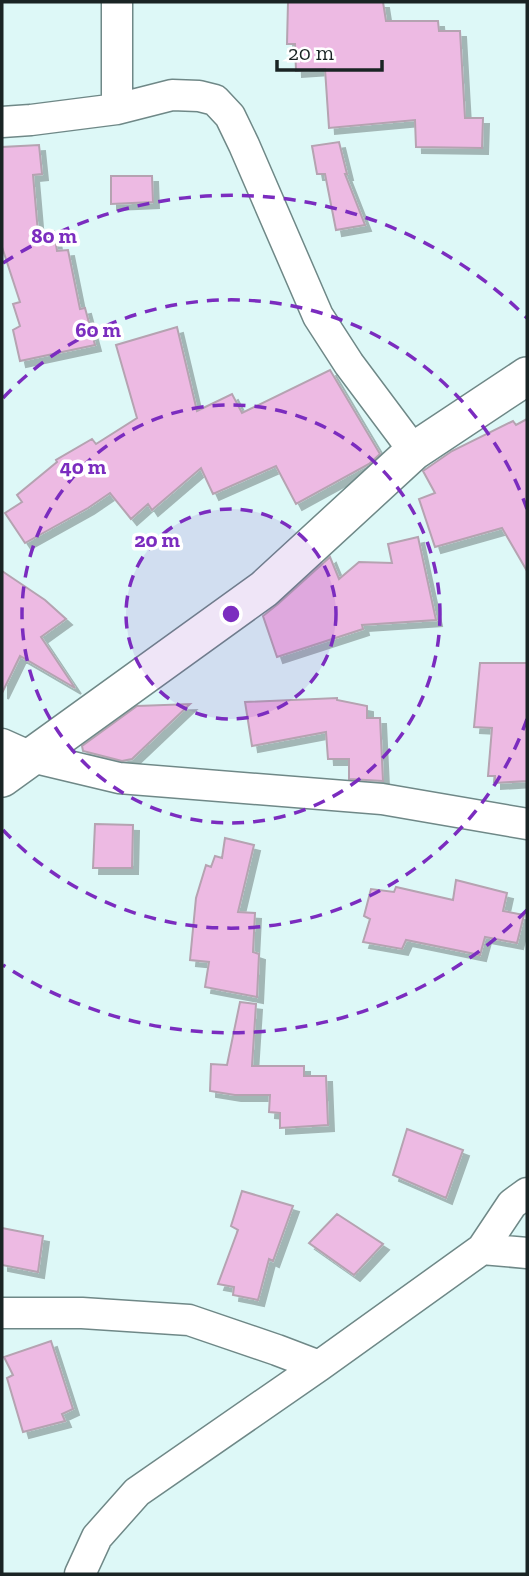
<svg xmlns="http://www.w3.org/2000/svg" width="529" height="1576" font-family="'Zilla Slab',serif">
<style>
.building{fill:#edbae3;stroke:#b5a3b1;stroke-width:2;filter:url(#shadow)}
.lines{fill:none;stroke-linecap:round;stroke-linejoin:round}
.minor-casing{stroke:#6f8887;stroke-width:33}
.tertiary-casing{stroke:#6f8887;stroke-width:40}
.minor{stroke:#fff;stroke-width:30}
.tertiary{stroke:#fff;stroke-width:37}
.ring{fill:none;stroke:#7b2cbf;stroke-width:3.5;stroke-dasharray:12 9}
.centre{fill:#7b2cbf;stroke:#fff;stroke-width:3.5}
.ring-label{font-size:21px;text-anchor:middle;font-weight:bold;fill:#7b2cbf;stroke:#fff;stroke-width:7;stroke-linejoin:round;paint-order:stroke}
</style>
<defs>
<filter id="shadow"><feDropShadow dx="6" dy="6" stdDeviation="0" flood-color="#0004"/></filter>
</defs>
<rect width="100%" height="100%" fill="#ddf8f7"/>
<path class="building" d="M288,2H383L386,21H438L439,31H460L465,118H483L482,148L416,147L415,120L329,128L325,69L296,71L295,44H287Z
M339,142L347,174H345L365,225L336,230L325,174H317L312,146Z
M39,145L42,174L33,175L38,233L54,231L57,251L68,250L80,309L85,308L95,345L20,361L13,330L20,326L13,304L20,302L2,247V147Z
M111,176H152L153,202L111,204Z
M177,327L197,411L232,394L242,413L330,370L380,454L369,464L296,504L276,466L213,494L201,468L152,510L148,504L131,519L110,493L88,508L25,543L5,513L22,502L17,495L57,462L56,460L92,439L96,444L137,418L116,345Z
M527,419V571L502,528L435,547L419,499L435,493L423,471L452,451L513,421L516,425Z
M418,537L436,620L362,625L363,629L277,657L263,616L278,604L330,557L339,579L359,562L392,563L388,544Z
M2,571L45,600L66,619L41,637L75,688L20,656L2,693Z
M480,663H527V781L495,783V776H488L492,728L474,727Z
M337,698V700L367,706V718H380L383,781L349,779V759H328L326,732L252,746L245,702Z
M190,704L132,759L122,761L83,751L82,746L137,706Z
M95,824L133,825L132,868H93Z
M225,838L254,845L238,912L255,913L253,952L259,954L257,997L205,987L209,962L190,960L196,898L206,865L211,867L215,856L222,858Z
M456,880L507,893L503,911L524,915L517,943L485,937L480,955L406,940L402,949L363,942L370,919L364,916L371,889L394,892L396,887L453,900Z
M240,1002L256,1004L252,1066H304V1076H326L328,1125L280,1128V1113L269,1112L270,1095H235L210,1091L211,1064L227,1065Z
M407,1129L463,1150L446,1198L393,1175Z
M242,1191L293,1206L273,1261L269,1259L258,1300L233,1295L234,1287L218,1284L238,1230L231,1226Z
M337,1214L383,1244L354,1275L309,1243Z
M2,1228L43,1236L38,1272L2,1265Z
M51,1341L73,1409L62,1414L65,1421L23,1432L7,1378L13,1375L4,1357Z"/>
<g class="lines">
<g class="minor-casing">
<path id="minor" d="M117,2V109
M2,122L31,120L117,109L172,95L199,96L215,100L230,116L244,145L318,316L349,364L414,451
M2,744L31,757L119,778L382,799L527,824
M482,1249L527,1253
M2,1313H82L189,1320L277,1350L319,1366
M80,1574L97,1537L137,1492L319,1366L482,1249L512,1204L527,1193"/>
</g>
<g class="tertiary-casing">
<path id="tertiary" d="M2,778L264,589L414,451L527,376"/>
</g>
<use href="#minor" class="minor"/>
<use href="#tertiary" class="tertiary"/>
</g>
<circle cx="231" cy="614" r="105" fill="#7b2cbf" fill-opacity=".12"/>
<g class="ring">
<circle cx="231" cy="614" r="105"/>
<circle cx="231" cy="614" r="209"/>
<path d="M527 719A314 314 0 0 1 3 830M3 398A314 314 0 0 1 527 509"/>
<path d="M527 910A418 418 0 0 1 3 965M3 263A418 418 0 0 1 527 318"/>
</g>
<circle cx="231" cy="614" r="10" class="centre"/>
<g class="ring-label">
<text x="54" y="243">80 m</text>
<text x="98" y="337">60 m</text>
<text x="83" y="474">40 m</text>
<text x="157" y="547">20 m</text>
</g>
<rect width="529" height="1576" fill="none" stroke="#1a2424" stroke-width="7"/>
<path d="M277 60v10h105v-10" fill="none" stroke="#1a2424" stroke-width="3.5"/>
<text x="288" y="60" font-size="21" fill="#1a2424" stroke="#ffffff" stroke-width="5" paint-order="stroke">20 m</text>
</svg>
